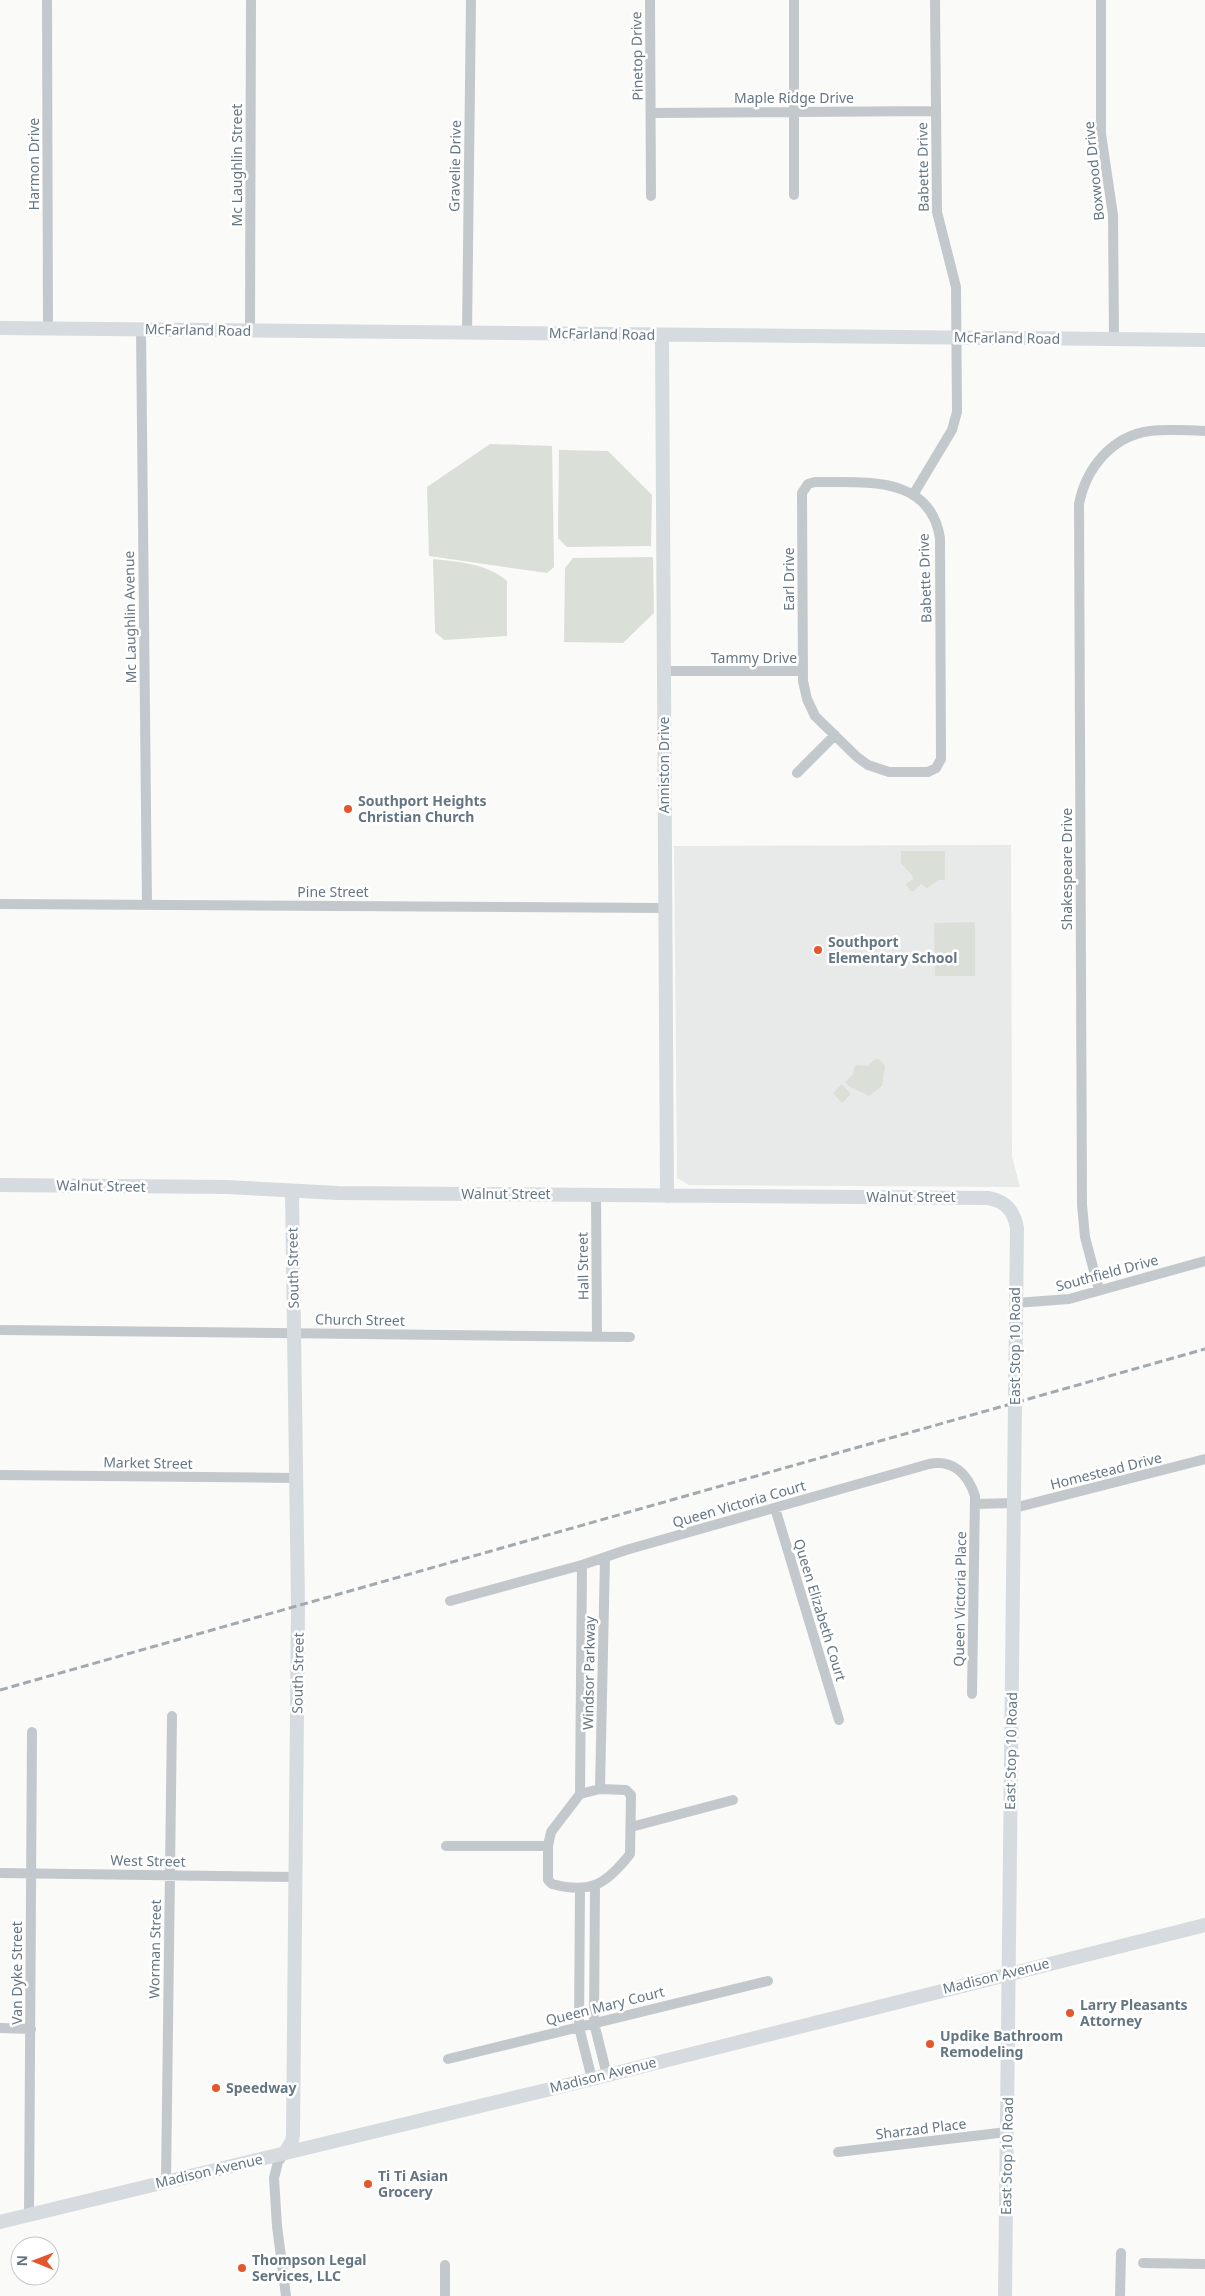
<svg xmlns="http://www.w3.org/2000/svg" width="1205" height="2296" font-family="'Noto Sans',sans-serif">
<style>
.built{fill:#e8e9e9}
.green{fill:#dadfd7}
.lines{fill:none;stroke-linecap:round;stroke-linejoin:round}
.street{stroke:#c3c8cc;stroke-width:10}
.secondary{stroke:#d6dbdf;stroke-width:14}
.rail{stroke:#a2aab0;stroke-width:3;stroke-dasharray:8 4;stroke-linecap:butt}
.poi-dot{fill:#e4572e;stroke:#fff;stroke-width:2}
.labels{text-anchor:middle;stroke-width:5;stroke-linejoin:round;paint-order:stroke}
.street-label{font-size:14px;fill:#657683;stroke:#fff}
.poi-label{font-size:14px;font-weight:bold;fill:#657683;stroke:#fff;text-anchor:start}
</style>
<rect width="100%" height="100%" fill="#fafaf8"/>
<path class="built" d="M1011,845L1012,1156L1020,1187L689,1185L677,1178L674,846Z"/>
<path class="green" d="M490,444L552,446L554,567L547,573L429,556L427,487Z
M559,450L608,451L652,495L651,546L567,547L558,538Z
M653,557L654,613L623,643L564,642L565,568L573,558Z
M433,559C459,562 486,563 507,581V636L444,640L435,632Z
M901,851H945V880H938L927,888L921,884L914,891H910L906,884L913,879L912,875L901,863Z
M975,922V976H935L934,923Z
M879,1059L885,1066L882,1086L869,1096L850,1087L845,1082L853,1074L855,1065L868,1066L874,1060Z
M842,1084L851,1094L842,1103L833,1093Z"/>
<g class="lines">
<path class="street" d="M47,0L48,329
M650,0L651,196
M1101,0V134L1113,215L1114,339
M652,113L936,111
M794,195V0
M141,330L147,905
M250,331L251,0
M467,333L471,0
M815,482C863,483 930,474 940,538L941,759L936,768L928,772H889L868,765L857,757L815,716L807,699L803,681L802,493L808,484Z
M913,495L952,430L957,412L956,287L937,212L935,0
M664,671H803
M797,773L835,735
M0,904L665,908
M596,1195L597,1336
M1099,1290L1085,1237L1082,1205L1079,504C1086,468 1112,436 1150,431C1168,429 1187,430 1205,431
M1015,1303L1069,1299L1205,1261
M0,1330L630,1337
M0,1475L297,1478
M975,1504L1014,1503
M775,1508L839,1720
M1014,1508L1205,1459
M450,1601L582,1565L626,1550L929,1464C953,1459 968,1474 975,1496L972,1694
M600,1789L626,1790L631,1795L630,1854C606,1885 590,1894 552,1884L548,1880V1846L551,1832L580,1794Z
M600,1789L605,1558
M580,1794L582,1565
M631,1827L733,1800
M446,1846H548
M0,1873L296,1877
M595,1886L594,2023L607,2075
M580,1888L579,2027L592,2079
M0,2028L31,2029
M448,2059L768,1981
M838,2152L1007,2132
M285,2153L278,2162L274,2178L277,2226L286,2296
M166,2182L172,1716
M29,2215L32,1732
M1143,2263L1205,2264
M445,2296V2265
M1120,2296L1121,2253"/>
<path class="secondary" d="M0,328L1205,340
M662,335L667,1196
M0,1185L227,1187L338,1193L988,1198C1006,1201 1014,1211 1017,1228L1005,2296
M285,2153L292,2141L293,2135L298,1606L292,1191
M0,2222L592,2079L1205,1925"/>
<path class="rail" d="M0,1690L1205,1349"/>
</g>
<g class="poi-dot">
<circle cx="348" cy="809" r="5"/>
<circle cx="818" cy="950" r="5"/>
<circle cx="1070" cy="2013" r="5"/>
<circle cx="930" cy="2044" r="5"/>
<circle cx="216" cy="2088" r="5"/>
<circle cx="368" cy="2184" r="5"/>
<circle cx="242" cy="2268" r="5"/>
</g>
<g class="labels">
<g class="street-label">
<text transform="translate(637 56) rotate(-91)" y="5">Pinetop Drive</text>
<text x="794" y="103">Maple Ridge Drive</text>
<text transform="translate(34 164) rotate(-90)" y="5">Harmon Drive</text>
<text transform="translate(237 165) rotate(-90)" y="5">Mc Laughlin Street</text>
<text transform="translate(455 166) rotate(-89)" y="5">Gravelie Drive</text>
<text transform="translate(923 167) rotate(-91)" y="5">Babette Drive</text>
<text transform="translate(1094 171) rotate(-96)" y="5">Boxwood Drive</text>
<text transform="translate(198 330) rotate(1)" y="5">McFarland Road</text>
<text transform="translate(602 334) rotate(1)" y="5">McFarland Road</text>
<text transform="translate(1007 338) rotate(1)" y="5">McFarland Road</text>
<text transform="translate(925 578) rotate(-92)" y="5">Babette Drive</text>
<text transform="translate(789 579) rotate(-90)" y="5">Earl Drive</text>
<text transform="translate(130 617) rotate(-91)" y="5">Mc Laughlin Avenue</text>
<text x="754" y="663">Tammy Drive</text>
<text transform="translate(664 765) rotate(-90)" y="5">Anniston Drive</text>
<text transform="translate(1067 869) rotate(-90)" y="5">Shakespeare Drive</text>
<text x="333" y="897">Pine Street</text>
<text transform="translate(101 1186) rotate(1)" y="5">Walnut Street</text>
<text x="506" y="1199">Walnut Street</text>
<text x="911" y="1202">Walnut Street</text>
<text transform="translate(583 1266) rotate(-91)" y="5">Hall Street</text>
<text transform="translate(293 1268) rotate(-91)" y="5">South Street</text>
<text transform="translate(1107 1273) rotate(-15)" y="5">Southfield Drive</text>
<text transform="translate(360 1320) rotate(1)" y="5">Church Street</text>
<text transform="translate(1015 1346) rotate(-90)" y="5">East Stop 10 Road</text>
<text transform="translate(148 1463) rotate(1)" y="5">Market Street</text>
<text transform="translate(1106 1471) rotate(-14)" y="5">Homestead Drive</text>
<text transform="translate(739 1504) rotate(-16)" y="5">Queen Victoria Court</text>
<text transform="translate(960 1599) rotate(-89)" y="5">Queen Victoria Place</text>
<text transform="translate(820 1610) rotate(73)" y="5">Queen Elizabeth Court</text>
<text transform="translate(298 1673) rotate(-89)" y="5">South Street</text>
<text transform="translate(589 1673) rotate(-89)" y="5">Windsor Parkway</text>
<text transform="translate(1011 1751) rotate(-89)" y="5">East Stop 10 Road</text>
<text transform="translate(148 1861) rotate(1)" y="5">West Street</text>
<text transform="translate(155 1949) rotate(-89)" y="5">Worman Street</text>
<text transform="translate(17 1973) rotate(-90)" y="5">Van Dyke Street</text>
<text transform="translate(996 1976) rotate(-14)" y="5">Madison Avenue</text>
<text transform="translate(605 2006) rotate(-14)" y="5">Queen Mary Court</text>
<text transform="translate(603 2075) rotate(-14)" y="5">Madison Avenue</text>
<text transform="translate(921 2129) rotate(-7)" y="5">Sharzad Place</text>
<text transform="translate(1007 2156) rotate(-89)" y="5">East Stop 10 Road</text>
<text transform="translate(209 2171) rotate(-13)" y="5">Madison Avenue</text>
</g>
<g class="poi-label">
<text x="358" y="806">Southport Heights<tspan x="358" dy="16">Christian Church</tspan></text>
<text x="828" y="947">Southport<tspan x="828" dy="16">Elementary School</tspan></text>
<text x="1080" y="2010">Larry Pleasants<tspan x="1080" dy="16">Attorney</tspan></text>
<text x="940" y="2041">Updike Bathroom<tspan x="940" dy="16">Remodeling</tspan></text>
<text x="226" y="2093">Speedway</text>
<text x="378" y="2181">Ti Ti Asian<tspan x="378" dy="16">Grocery</tspan></text>
<text x="252" y="2265">Thompson Legal<tspan x="252" dy="16">Services, LLC</tspan></text>
</g>
</g>
<g transform="translate(35 2261) rotate(271)"><circle r="24" fill="#ffffff" stroke="#c1c8cd"/>
<path d="M0-4L9 19L0 12L-9 19Z" fill="#e4572e"/>
<text y="-8" font-size="14" font-weight="bold" text-anchor="middle" fill="#657683">N</text>
</g>
</svg>
